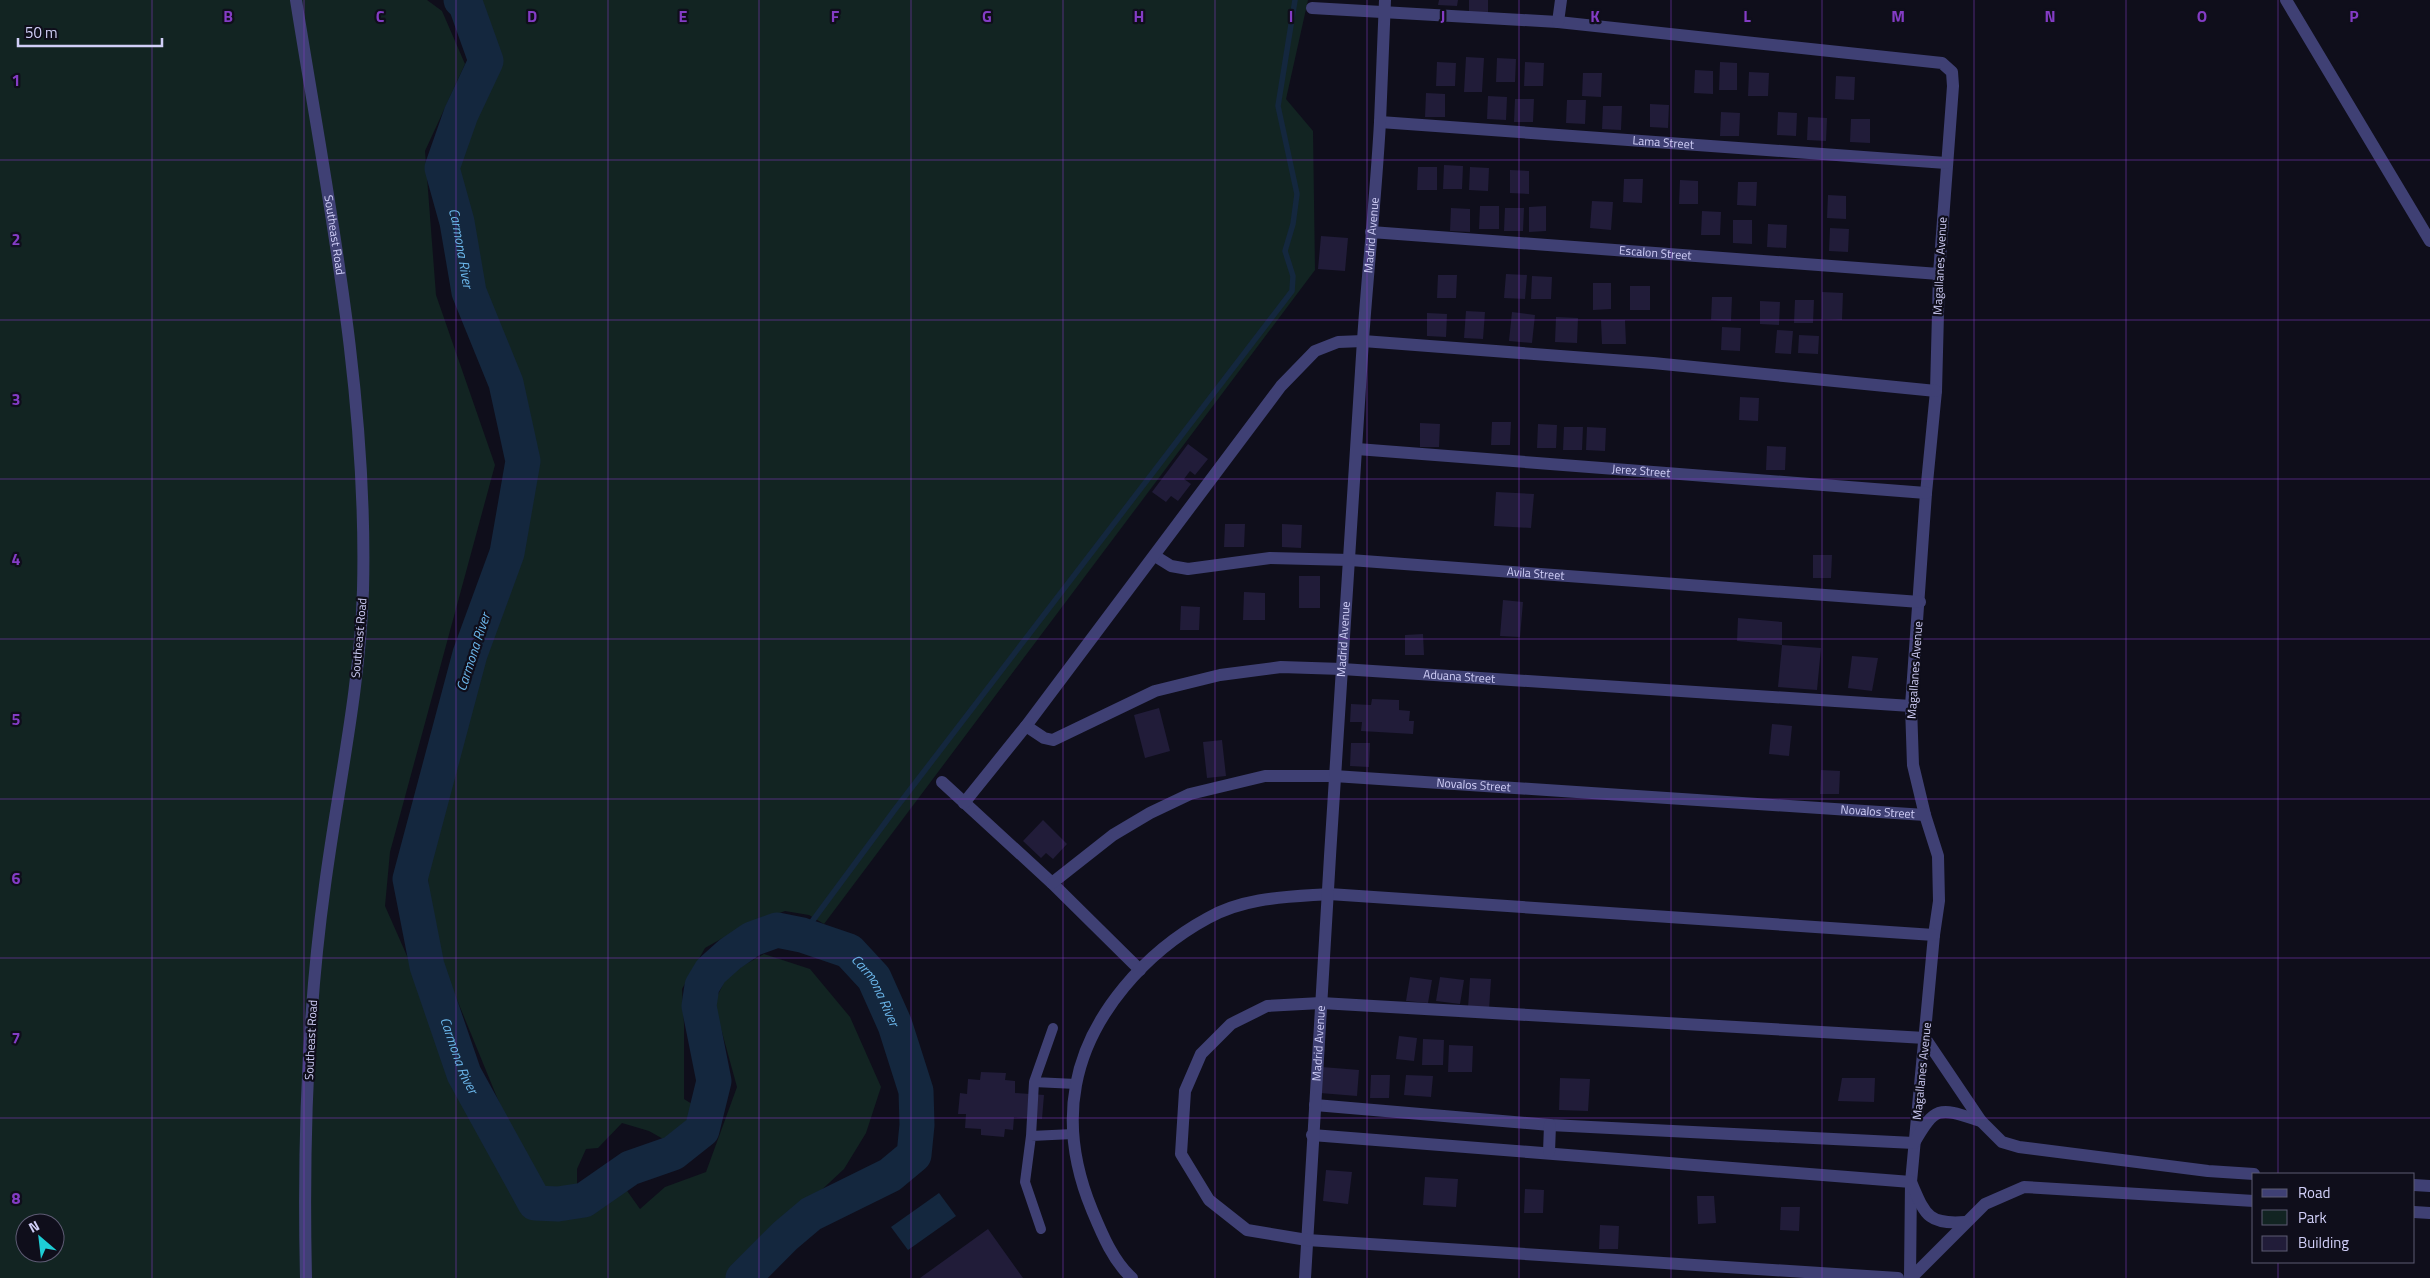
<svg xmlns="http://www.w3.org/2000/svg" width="2430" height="1278" font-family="'Titillium Web',sans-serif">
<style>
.green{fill:#122422;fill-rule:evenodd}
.water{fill:#14273e}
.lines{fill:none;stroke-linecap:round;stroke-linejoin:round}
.stream{stroke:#14273e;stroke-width:5.5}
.river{stroke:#14273e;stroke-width:35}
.building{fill:#211c39}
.service{stroke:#3f4074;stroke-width:10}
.minor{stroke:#3f4074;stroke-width:12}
.tertiary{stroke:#3f4074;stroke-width:12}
.grid{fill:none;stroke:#843cc5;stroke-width:1;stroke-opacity:0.55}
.labels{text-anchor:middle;stroke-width:4.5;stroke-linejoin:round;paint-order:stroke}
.street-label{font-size:12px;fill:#d1cff8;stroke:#0f0e1b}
.water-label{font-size:14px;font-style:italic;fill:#6bb6ea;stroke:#0f0e1b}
.grid-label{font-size:16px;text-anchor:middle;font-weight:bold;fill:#843cc5;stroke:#0f0e1b;stroke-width:4.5;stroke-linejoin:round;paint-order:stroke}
</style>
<rect width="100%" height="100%" fill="#0f0e1b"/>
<path class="green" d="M0,0H427L442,11L465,64L425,151L436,295L495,465L390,852L385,906L474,1108L528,1212C544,1211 582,1215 595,1208C605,1202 613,1194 625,1188L640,1209L665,1187L706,1172L737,1087L714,1003L728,974L764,954L810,969L850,1017L881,1087L866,1133L844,1169L727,1278H0ZM25,1223H55V1253H25Z
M480,0H1308L1286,99L1313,131L1315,270L824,924L809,915L785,911L742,927L705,948L682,989L684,1024V1099L695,1106L693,1115L665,1140L649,1131L622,1123L598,1148L586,1149L577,1169V1194L537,1195L433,941L427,867L476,686L517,572L534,476L519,389L484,300L454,168L497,61Z"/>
<path class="water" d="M939,1193L956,1216L908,1250L891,1227Z"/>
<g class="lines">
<path class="stream" d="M802,935L896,808L1292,291L1293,276L1285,251L1293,224L1297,194L1278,106L1295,0"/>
<path class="river" id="s1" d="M461,0L466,5L486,61L461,114L442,168L457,222L469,292L506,383L523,461L507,553L470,654L410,879L427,966L464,1074L535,1203L558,1204L584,1200L630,1168L673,1153L702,1130L714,1081L699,1006L702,986L711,971L730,954L752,939L777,930L802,935L849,951L874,978L895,1025L916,1091L917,1125L914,1155L890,1175L811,1214L785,1236L743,1278"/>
</g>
<path class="building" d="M1439,0H1458L1457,6L1438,5Z
M1469,0H1488V13H1469Z
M1466,57L1484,58L1482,92H1464Z
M1497,58L1516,59L1515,82H1496Z
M1437,62L1456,63L1455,86H1436Z
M1525,62L1544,63L1543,86H1524Z
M1720,62L1737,63V90H1719Z
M1695,70L1713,71V94L1694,93Z
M1749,72L1769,73L1768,96H1748Z
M1583,73H1602L1601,97L1582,96Z
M1836,76L1855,77L1854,100L1835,99Z
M1426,93L1445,94V117H1425Z
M1488,96L1507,97L1506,120L1487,119Z
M1515,99H1534L1533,122H1514Z
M1567,100H1586L1585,124L1566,123Z
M1650,104L1669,105L1668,128L1650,127Z
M1603,106H1622L1621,130L1602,129Z
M1721,112L1740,113L1739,136H1720Z
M1778,112L1797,113L1796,136L1777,135Z
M1808,117L1827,118L1826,141L1807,140Z
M1851,119H1870V143L1850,142Z
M1444,165L1463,166L1462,189H1443Z
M1418,167H1437V190H1417Z
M1470,167L1489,168L1488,191L1469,190Z
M1510,170L1529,171V194L1510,193Z
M1624,179H1643L1642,203L1623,202Z
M1680,180L1698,181V204H1679Z
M1738,182H1757L1756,206L1737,205Z
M1828,195L1846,196V219L1827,218Z
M1592,201L1613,202L1611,230L1590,228Z
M1480,206H1499V229H1479Z
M1546,206V231L1529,232V207Z
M1451,208L1470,209V232L1450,231Z
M1505,208H1524L1523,231H1504Z
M1702,211L1721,212L1720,235H1701Z
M1733,220H1752V244L1733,243Z
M1768,224L1787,225L1786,248L1767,247Z
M1830,228L1849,229L1848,252L1829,251Z
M1321,236L1348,238L1345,271L1318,269Z
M1506,274L1527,275L1525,299L1504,298Z
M1438,275H1457L1456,298H1437Z
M1532,276L1552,277L1551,299H1531Z
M1593,283H1611V309L1593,310Z
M1630,286H1650V310H1630Z
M1822,292L1843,293L1842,320L1822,319Z
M1712,297H1732L1731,321L1711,320Z
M1795,300H1814L1813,323H1794Z
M1760,301L1780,302L1779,325L1760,324Z
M1466,311L1485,312L1483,339L1464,338Z
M1512,312L1535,315L1532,343L1509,341Z
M1427,313L1447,314L1446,337L1427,336Z
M1556,317L1578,318L1577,343L1555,342Z
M1601,320H1625L1626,344H1602Z
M1722,327L1741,328L1740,351L1721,350Z
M1777,330L1793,331L1791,354L1775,353Z
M1799,335L1819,336L1818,354L1798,353Z
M1740,397L1759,398L1758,421L1739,420Z
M1492,422H1511L1510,445H1491Z
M1420,423L1440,424L1439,447H1420Z
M1538,424L1557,425L1556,448H1537Z
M1564,427H1583L1582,450H1563Z
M1587,427L1606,428L1605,451L1586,450Z
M1188,444L1208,459L1195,475L1190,471L1184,479L1191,484L1178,501L1171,496L1166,502L1152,492Z
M1767,446L1786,447L1785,470H1766Z
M1496,492L1534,494L1531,528L1494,526Z
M1225,524H1245L1244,547H1224Z
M1282,524L1302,525L1301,548L1282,547Z
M1813,555H1832L1831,578H1813Z
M1299,576H1320V608H1299Z
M1244,592L1265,593V620H1243Z
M1503,600L1523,602L1520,637L1500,636Z
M1181,606L1200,607L1199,630H1180Z
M1738,618L1782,622V645L1737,641Z
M1423,634L1424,655H1405V635Z
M1782,645L1821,648L1817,690L1778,687Z
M1852,656L1878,658L1872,691L1848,688Z
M1372,699L1399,700V710L1410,711L1409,721H1414L1413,734L1361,731L1362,722H1350L1351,704L1371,705Z
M1159,708L1170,751L1145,758L1134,715Z
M1772,724L1792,726L1789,756L1769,754Z
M1222,740L1226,776L1207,778L1203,742Z
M1351,743H1370L1369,767L1350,766Z
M1821,770L1840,771L1839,794H1820Z
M1043,820L1067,844L1053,859L1046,853L1041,858L1023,841Z
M1410,977L1432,980L1428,1003L1406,1001Z
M1440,977L1464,980L1460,1004L1436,1001Z
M1470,978L1491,979L1489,1010L1468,1008Z
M1399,1036L1417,1038L1414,1061L1396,1059Z
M1423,1039L1444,1040L1443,1065H1422Z
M1449,1045L1473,1046L1472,1072H1448Z
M1322,1067L1359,1070L1357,1096L1320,1093Z
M981,1072L1006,1073L1005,1080L1015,1081V1093L1044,1095L1042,1119L1014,1117L1013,1130L1005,1129L1004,1137L981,1135V1129L965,1128L966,1114H958L960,1093L967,1094L968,1079L980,1080Z
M1371,1075H1390L1389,1098H1370Z
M1406,1075L1433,1076L1431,1097L1404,1095Z
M1560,1078L1590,1079L1588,1111L1559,1110Z
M1842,1078H1875L1874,1102L1838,1101Z
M1326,1170L1352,1172L1348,1204L1323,1201Z
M1425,1177L1458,1179L1456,1207L1423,1205Z
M1525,1189L1544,1190L1543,1213H1524Z
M1697,1196H1714L1716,1223L1698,1224Z
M1781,1207H1800L1799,1231L1780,1230Z
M1600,1225L1619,1226L1618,1249H1599Z
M988,1229L1023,1278H920Z"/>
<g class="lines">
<path class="service" d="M1034,1082L1053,1028
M1073,1134L1031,1136L1034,1082L1076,1084
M1031,1136L1025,1182L1041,1229"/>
<g class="minor">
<path d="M2286,0L2430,241"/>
<path d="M1312,8L1558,22L1942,63L1952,72L1953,86L1939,274L1936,391L1926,493L1911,706L1913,765L1925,815L1938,856L1939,901L1934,935L1911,1182L1910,1278"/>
<path d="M1558,22L1561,0"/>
<path id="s2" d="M1380,122L1946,163"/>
<path id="s3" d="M1371,232L1939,274"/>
<path id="s4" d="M1357,449L1926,493"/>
<path id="s5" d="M1155,556L1171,566L1188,569L1270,558L1350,560L1920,602"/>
<path id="s6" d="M1026,726L1044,738L1053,740L1155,691L1220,675L1281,667L1342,669L1911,706"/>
<path d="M942,782L1052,883L1140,970"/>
<path d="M964,803L1026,726L1281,386L1315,351L1338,342L1363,341L1653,363L1936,391"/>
<path id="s7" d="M1052,883L1113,835L1150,813L1190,794L1265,776H1334L1925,815"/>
<path d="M1315,1105L1550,1125L1914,1143C1936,1104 1940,1108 1981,1121"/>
<path d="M1312,1135L1911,1182C1925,1214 1927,1225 1965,1222"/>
<path d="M1549,1152L1550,1125"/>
<path d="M2414,1185L2430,1186"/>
<path d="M2414,1212L2430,1213"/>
<path d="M1132,1278C1113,1261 1102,1234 1092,1210C1076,1171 1068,1127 1076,1085C1089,1014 1147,951 1208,918C1245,897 1288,897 1329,894L1934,935"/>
<path id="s8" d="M1305,1278C1323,965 1342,653 1363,340C1368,268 1376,195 1380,122C1382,81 1383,41 1385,0"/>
<path d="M1898,1278L1307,1240L1247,1230L1209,1200L1181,1154L1185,1091L1201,1054L1231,1024L1267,1006L1321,1003L1925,1038L1981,1121L2002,1142L2019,1147L2208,1171L2254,1174"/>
<path d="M1911,1278L1985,1204L2024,1187L2254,1201"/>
</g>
<path class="tertiary" id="s9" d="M296,0C327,195 368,391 363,590C360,689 338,787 325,885C307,1014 303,1147 306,1278"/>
</g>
<path class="grid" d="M152,0V1278M304,0V1278M456,0V1278M608,0V1278M759,0V1278M911,0V1278M1063,0V1278M1215,0V1278M1367,0V1278M1519,0V1278M1671,0V1278M1822,0V1278M1974,0V1278M2126,0V1278M2278,0V1174M0,160H2430M0,320H2430M0,479H2430M0,639H2430M0,799H2430M0,958H2430M0,1118H2430M2278,1262V1278"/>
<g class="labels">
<g class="street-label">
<text dy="4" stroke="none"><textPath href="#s2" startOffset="284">Lama Street</textPath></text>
<text dy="4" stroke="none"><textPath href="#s9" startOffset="238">Southeast Road</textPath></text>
<text dy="4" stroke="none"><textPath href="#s8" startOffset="1045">Madrid Avenue</textPath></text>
<text dy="4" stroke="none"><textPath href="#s3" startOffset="285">Escalon Street</textPath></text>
<text transform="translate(1940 266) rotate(-87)" y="4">Magallanes Avenue</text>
<text dy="4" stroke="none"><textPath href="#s4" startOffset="285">Jerez Street</textPath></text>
<text dy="4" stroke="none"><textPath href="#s5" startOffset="385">Avila Street</textPath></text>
<text transform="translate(359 638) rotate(-85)" y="4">Southeast Road</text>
<text dy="4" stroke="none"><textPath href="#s8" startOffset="640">Madrid Avenue</textPath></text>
<text transform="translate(1915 670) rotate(-86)" y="4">Magallanes Avenue</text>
<text dy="4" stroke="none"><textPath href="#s6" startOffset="451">Aduana Street</textPath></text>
<text dy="4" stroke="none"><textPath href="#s7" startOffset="451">Novalos Street</textPath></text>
<text dy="4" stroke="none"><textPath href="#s7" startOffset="856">Novalos Street</textPath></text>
<text transform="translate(311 1040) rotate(-87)" y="4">Southeast Road</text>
<text dy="4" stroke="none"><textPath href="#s8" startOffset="235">Madrid Avenue</textPath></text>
<text transform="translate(1922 1071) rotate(-84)" y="4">Magallanes Avenue</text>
</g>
<g class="water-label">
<text dy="5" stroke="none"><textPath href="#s1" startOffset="265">Carmona River</textPath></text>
<text transform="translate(473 652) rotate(-72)" y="5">Carmona River</text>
<text dy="5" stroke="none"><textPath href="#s1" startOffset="1826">Carmona River</textPath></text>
<text dy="5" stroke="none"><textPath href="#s1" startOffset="1105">Carmona River</textPath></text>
</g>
</g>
<g class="grid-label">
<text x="228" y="22">B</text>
<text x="380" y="22">C</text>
<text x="532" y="22">D</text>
<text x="683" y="22">E</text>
<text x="835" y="22">F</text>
<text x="987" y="22">G</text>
<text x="1139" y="22">H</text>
<text x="1291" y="22">I</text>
<text x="1443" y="22">J</text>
<text x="1595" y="22">K</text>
<text x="1747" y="22">L</text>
<text x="1898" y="22">M</text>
<text x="2050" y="22">N</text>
<text x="2202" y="22">O</text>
<text x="2354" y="22">P</text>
<text x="16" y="86">1</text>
<text x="16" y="245">2</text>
<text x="16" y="405">3</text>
<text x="16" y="565">4</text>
<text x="16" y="725">5</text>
<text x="16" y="884">6</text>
<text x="16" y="1044">7</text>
<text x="16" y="1204">8</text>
</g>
<rect x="2252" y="1173" width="162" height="90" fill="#0f0e1b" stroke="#5d5b73"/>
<rect x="2262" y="1189" width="25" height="8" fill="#3f4074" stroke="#5d5b73"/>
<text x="2298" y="1198" font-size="15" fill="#d1cff8">Road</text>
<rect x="2262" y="1210" width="25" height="15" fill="#122422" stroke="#5d5b73"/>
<text x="2298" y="1223" font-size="15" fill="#d1cff8">Park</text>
<rect x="2262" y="1236" width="25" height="15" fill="#211c39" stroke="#5d5b73"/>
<text x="2298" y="1248" font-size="15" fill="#d1cff8">Building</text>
<g transform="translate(40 1238) rotate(332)"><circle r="24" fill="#0f0e1b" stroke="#5d5b73"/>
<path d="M0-4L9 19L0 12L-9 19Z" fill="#1ecdd5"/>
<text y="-8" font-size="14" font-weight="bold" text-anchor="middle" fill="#d1cff8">N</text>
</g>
<path d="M18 38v8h144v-8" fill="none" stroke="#d1cff8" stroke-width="2.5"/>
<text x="25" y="38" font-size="15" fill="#d1cff8" stroke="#0f0e1b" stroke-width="4" paint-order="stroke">50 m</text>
</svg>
